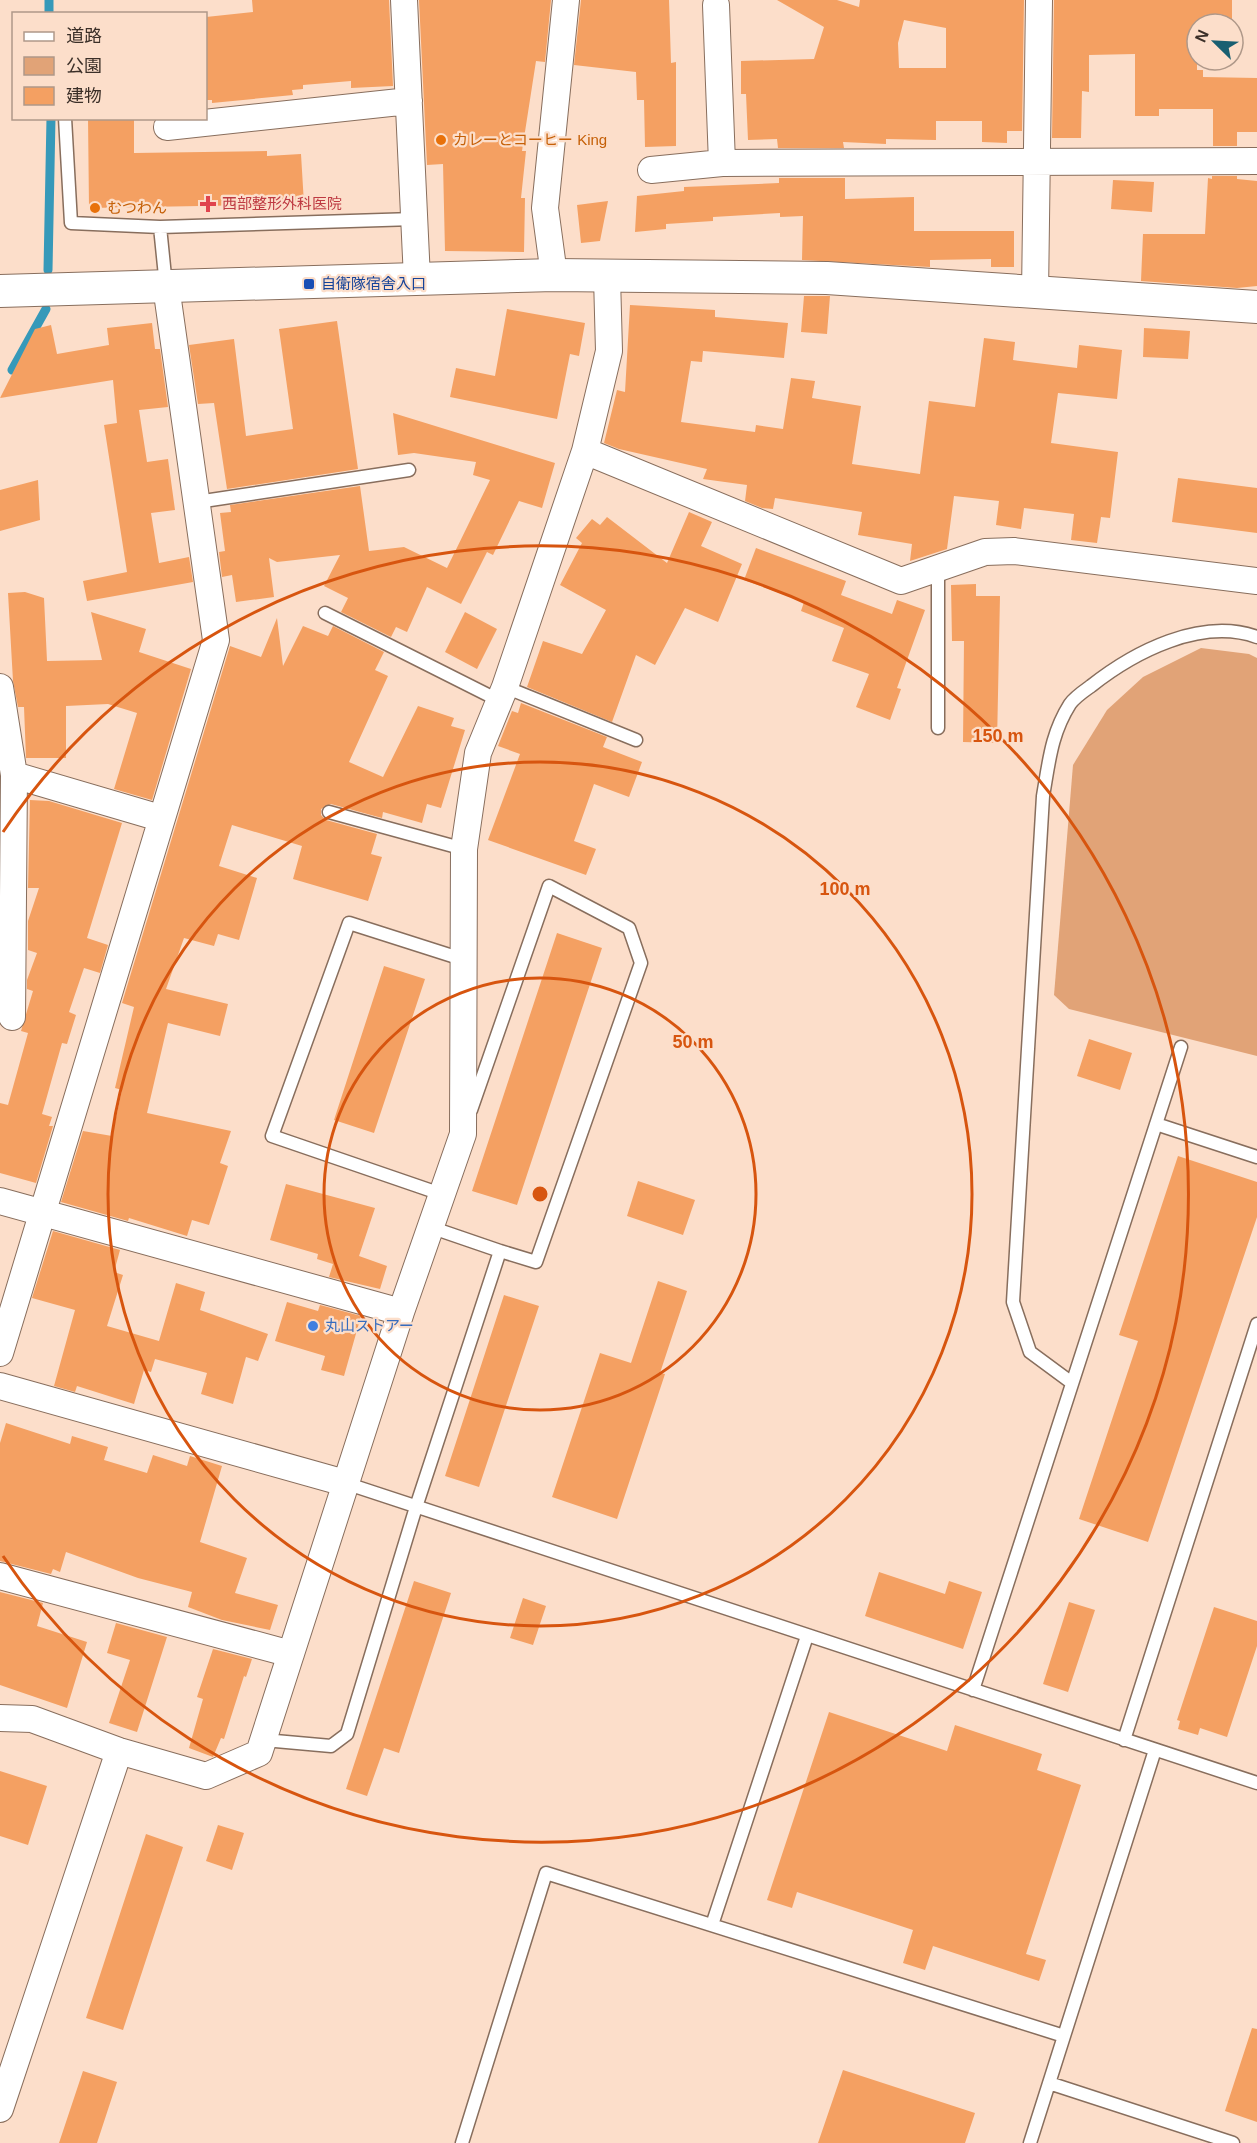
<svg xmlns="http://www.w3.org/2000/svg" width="1257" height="2143" font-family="Helvetica,'Noto Sans JP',sans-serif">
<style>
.green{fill:#e1a377}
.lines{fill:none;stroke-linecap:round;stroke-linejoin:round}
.stream{stroke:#3699b9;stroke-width:9}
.building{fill:#f4a062;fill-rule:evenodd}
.service-casing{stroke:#886e5d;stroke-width:15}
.minor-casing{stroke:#886e5d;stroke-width:28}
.tertiary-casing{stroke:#886e5d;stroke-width:34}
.service{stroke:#fff;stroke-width:12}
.minor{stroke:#fff;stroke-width:26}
.tertiary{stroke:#fff;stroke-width:32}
.ring{fill:none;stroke:#d7550f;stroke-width:3}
.food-dot{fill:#e8710a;stroke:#fcdeca;stroke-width:2}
.health-dot{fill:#e0444e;stroke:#fcdeca;stroke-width:2}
.transit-dot{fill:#1a4fb4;stroke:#fcdeca;stroke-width:2}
.shop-dot{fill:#3f7fe0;stroke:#fcdeca;stroke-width:2}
.labels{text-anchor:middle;stroke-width:4.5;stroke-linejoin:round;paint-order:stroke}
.food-label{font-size:15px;fill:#c56008;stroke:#fcdeca;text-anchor:start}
.health-label{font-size:15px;fill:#be3a42;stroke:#fcdeca;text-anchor:start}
.transit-label{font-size:15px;fill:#164399;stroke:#fcdeca;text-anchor:start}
.shop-label{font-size:15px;fill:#366cbe;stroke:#fcdeca;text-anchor:start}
.centre{fill:#d7550f;stroke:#fcdeca;stroke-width:3}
.ring-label{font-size:18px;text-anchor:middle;font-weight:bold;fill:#d7550f;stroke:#fcdeca;stroke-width:4.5;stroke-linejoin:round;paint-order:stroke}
</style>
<rect width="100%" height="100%" fill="#fcdeca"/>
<path class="green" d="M1201,648L1249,654L1257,658V1056L1069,1009L1054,995L1073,765L1107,710L1143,677Z"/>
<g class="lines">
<path class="stream" d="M49,0V14
M48,270L51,118
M12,370L46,309"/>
</g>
<path class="building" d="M252,0H389L393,86L351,88V81L303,85V89L292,90L293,95L212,103V100H206V17L253,12Z
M419,0H551L545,62L536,61L522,151H526L521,198H525L524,252L445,251L443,164L427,165Z
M581,0H669L671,63L676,62V146L645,147L644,100H637L636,72L574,65Z
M777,0H837L859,7L860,0H1024L1022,131H1007V143L982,142V121H936V140L886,139V144L843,142L844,148H778L777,139L748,140L746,94H741V61L814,59L824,27ZM904,20L946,28V68H899L898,43Z
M1054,0H1232V24H1197V70H1203V77L1257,78V132H1237V146H1213V109H1159V116H1135V54L1089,55V92L1082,91L1081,138H1052Z
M88,118H134V153L267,151V156L301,154L304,204L89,208Z
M1212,176H1237V179L1257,181V286L1237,288L1141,281L1143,234H1205L1208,178L1212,179Z
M779,178H845V199L914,197V231H1014V267H991V259L930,260V267L802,260L803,216L780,217V213L713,217V221L666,224V229L635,232L637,196L684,191V187L779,183Z
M1113,180L1154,182L1152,212L1111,209Z
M608,201L600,241L581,243L577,205Z
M804,296H830L827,334L801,332Z
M630,305L715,310V317L788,323L784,358L703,351L702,362L691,361L681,422L755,432L756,425L783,429L791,378L815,381L812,398L861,406L852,464L920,474L929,401L975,407L984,338L1015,342L1013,360L1077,368L1079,345L1122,350L1117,399L1058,393L1051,443L1118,452L1110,518L1101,517L1097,543L1071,540L1074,514L1024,508L1021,529L996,525L999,501L954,496L947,549L910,561L912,544L858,535L862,512L775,498L773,509L762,508L745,501L747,485L703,479L707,469L619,449L604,443L617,390L625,392Z
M507,309L585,323L579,356L570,354L557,419L450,397L456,368L495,376Z
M337,321L358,469L227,489L214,403L198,404L189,345L234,339L246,436L293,429L279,329Z
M152,323L155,349H160L168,407L139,410L147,462L168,459L175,510L151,513L159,563L189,557L193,582L87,601L83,581L127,572L104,425L117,423L113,380L0,398L35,329L51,325L57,354L109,345L107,328Z
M1144,328L1190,331L1188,359L1143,357Z
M393,413L555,463L542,508L519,501L493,555L487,552L461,604L427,587L407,632L396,627L391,637L341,612L348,598L324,586L340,555L277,562L269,558L274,597L236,602L232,575L222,577L219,552L225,551L220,513L231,512L230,505L360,486L369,551L404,547L447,568L490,480L473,475L476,462L414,453L398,455Z
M1178,478L1257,488V533L1172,522Z
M38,480L40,520L0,531V490Z
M689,512L712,522L701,546L742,564L718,622L685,608L655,665L636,655L612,722L527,687L543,641L582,654L606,610L560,585L582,543L576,538L592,519L600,525L607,517L667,563Z
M756,548L846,581L841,595L892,614L897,600L925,610L897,688L901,689L890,720L856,707L869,674L832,661L844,628L801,611L804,602L744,580Z
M976,584V596H1000L997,743L963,742L964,641H952L951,585Z
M25,592L44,598L47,661L102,660L91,612L146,629L139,652L191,669L152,800L114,789L137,713L108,704L66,706V758H26L24,707H18L13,681L8,593Z
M465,612L497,629L477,669L445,652Z
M277,618L283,666L303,626L328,636L333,626L384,652L375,670L388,676L349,762L383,777L418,706L454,718L451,726L465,730L441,808L427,804L422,823L383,812L382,818L331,804L321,809V815L326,820L377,834L371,854L382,857L368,901L293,879L302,846L232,825L219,866L257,878L239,940L218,934L214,946L184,938L166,989L228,1004L220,1036L168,1023L147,1113L231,1131L220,1163L228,1166L209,1225L192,1220L187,1236L129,1218L128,1221L61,1202L83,1131L112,1136L122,1090L115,1088L134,1007L122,1003L230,646L261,657Z
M521,703L607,737L603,747L642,762L629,797L594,784L574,841L596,849L586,875L488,840L520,754L498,746L512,711L518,713Z
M30,800L49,801L122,823L87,938L108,945L100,973L84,968L69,1012L76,1015L67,1044L62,1043L42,1114L52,1117L49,1126H53L36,1183L0,1173V1103L8,1105L28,1033L21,1031L33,991L27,989V980L37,953L28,950V921L39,888H28Z
M557,933L602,948L517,1205L472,1191Z
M384,966L425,979L374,1133L334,1120Z
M1089,1039L1132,1053L1120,1090L1077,1076Z
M1178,1156L1257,1182V1217L1148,1542L1079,1519L1138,1341L1119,1335Z
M638,1181L695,1200L683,1235L627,1216Z
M286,1184L375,1208L359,1256L387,1266L380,1289L329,1277L333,1264L317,1259L318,1254L270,1240Z
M53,1231L120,1250L114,1272L123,1275L107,1326L159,1341L176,1283L205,1292L200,1310L268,1334L258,1361L246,1357L233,1404L201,1394L207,1373L155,1359L151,1372L144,1370L134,1404L77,1386L75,1392L54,1386L75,1310L32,1298Z
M658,1281L687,1291L660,1373L665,1374L617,1519L552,1497L600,1353L631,1363Z
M504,1295L539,1306L479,1487L445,1476Z
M287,1302L318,1311L320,1305L361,1316L344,1376L321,1370L325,1356L275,1341Z
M6,1423L70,1444L72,1436L108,1447L104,1460L147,1473L153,1455L187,1466L190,1456L222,1466L200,1542L247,1558L235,1593L278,1605L270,1630L222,1620L188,1607L192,1592L138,1578L66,1552L60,1572L53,1569L51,1574L0,1561V1443Z
M879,1572L945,1594L949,1581L982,1592L963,1649L865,1616Z
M414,1581L451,1593L399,1753L384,1748L367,1796L346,1789Z
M0,1592L43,1603L37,1626L87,1642L67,1708L0,1685Z
M523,1598L546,1606L533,1645L510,1638Z
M1069,1602L1095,1610L1068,1692L1043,1684Z
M1214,1607L1257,1621V1646L1227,1737L1200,1728L1198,1735L1178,1729L1180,1721L1177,1720Z
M116,1623L167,1637L137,1732L109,1723L130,1660L107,1653Z
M213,1649L252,1659L246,1677L244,1676L224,1739L221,1738L213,1757L189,1748L203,1699L197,1697Z
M829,1712L947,1751L955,1725L1042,1754L1037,1770L1081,1785L1026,1954L1046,1960L1039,1981L933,1946L925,1970L903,1963L913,1930L797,1892L792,1908L767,1900Z
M0,1771L47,1786L28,1845L0,1836Z
M218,1825L244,1833L232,1870L206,1861Z
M146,1834L183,1847L123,2030L86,2018Z
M1252,2028L1257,2029V2122L1225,2111Z
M843,2070L975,2113L965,2143H818Z
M83,2071L117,2082L97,2143H59Z"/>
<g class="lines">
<g class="service-casing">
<path id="service" d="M65,118L71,223L160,227L166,286
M160,227L414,219
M197,502L409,470
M325,613L500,701
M505,687L636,740
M938,728V568
M329,812L464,849
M471,1110L549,886L629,928L641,963L536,1262L500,1251
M1156,1124L1257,1157
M441,1194L272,1136L349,923L465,960
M1072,1383L1030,1352L1013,1302L1043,796C1049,762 1051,734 1070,704C1075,697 1084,691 1091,686C1134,652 1201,617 1257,637
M345,1483L1257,1783
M973,1690L1181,1047
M264,1740L331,1746L347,1734L416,1507L500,1251L430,1227
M1124,1740L1257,1324
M712,1925L807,1636
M1049,2083L1233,2143
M462,2143L546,1873L1064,2036
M1030,2143L1155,1750"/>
</g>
<g class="minor-casing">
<path id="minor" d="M404,0L417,279
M716,5L722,163L1257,161
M167,127L409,101
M651,170L722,163
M554,275L545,208L566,0
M1035,294L1039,0
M585,451L901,581L985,552L1014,551L1257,581
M0,687L14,775L12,1017
M14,775L160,818
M0,1201L401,1312
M0,1353L216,640L166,286
M0,1386L345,1483
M0,1576L291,1654
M0,1718L32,1719L119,1751L206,1776L259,1753L401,1312L463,1134L464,849L478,753L505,687L585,451L609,351L607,277
M0,2109L119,1751"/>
</g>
<g class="tertiary-casing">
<path id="tertiary" d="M0,291L554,275L827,278L1257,307"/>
</g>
<use href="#service" class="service"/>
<use href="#minor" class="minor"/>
<use href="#tertiary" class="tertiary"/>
</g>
<g class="ring">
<circle cx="540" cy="1194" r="216"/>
<circle cx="540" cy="1194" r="432"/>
<path d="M3 832A648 648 0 1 1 3 1556"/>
</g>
<g class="food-dot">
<circle cx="441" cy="140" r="6"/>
<circle cx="95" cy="208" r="6"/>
</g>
<path class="health-dot" d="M205 195h6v6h6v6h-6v6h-6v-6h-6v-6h6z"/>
<rect class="transit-dot" x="303" y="278" width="12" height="12" rx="3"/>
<circle class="shop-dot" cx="313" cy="1326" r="6"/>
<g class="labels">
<g class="food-label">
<text x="453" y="145">カレーとコーヒー King</text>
<text x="107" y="213">むつわん</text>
</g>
<g class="health-label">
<text x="222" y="209">西部整形外科医院</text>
</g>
<g class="transit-label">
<text x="321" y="289">自衛隊宿舎入口</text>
</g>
<g class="shop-label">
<text x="325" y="1331">丸山ストアー</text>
</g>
</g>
<circle cx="540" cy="1194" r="9" class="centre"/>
<g class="ring-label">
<text x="998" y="742">150 m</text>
<text x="845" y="895">100 m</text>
<text x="693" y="1048">50 m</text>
</g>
<rect x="12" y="12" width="195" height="108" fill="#fcdeca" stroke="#af9889" stroke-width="1.5"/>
<rect x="24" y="32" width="30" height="9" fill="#ffffff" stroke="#af9889" stroke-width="1.5"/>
<text x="66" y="42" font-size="18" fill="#3b2f28">道路</text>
<rect x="24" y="57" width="30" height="18" fill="#e1a377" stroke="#af9889" stroke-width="1.5"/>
<text x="66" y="72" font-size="18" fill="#3b2f28">公園</text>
<rect x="24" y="87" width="30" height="18" fill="#f4a062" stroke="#af9889" stroke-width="1.5"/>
<text x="66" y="102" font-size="18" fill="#3b2f28">建物</text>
<g transform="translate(1215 42) rotate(294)"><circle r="28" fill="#fcdeca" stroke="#af9889" stroke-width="1.5"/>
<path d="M0-4.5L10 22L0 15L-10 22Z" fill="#195f71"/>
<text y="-9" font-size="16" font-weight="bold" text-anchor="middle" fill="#3b2f28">N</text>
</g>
</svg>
